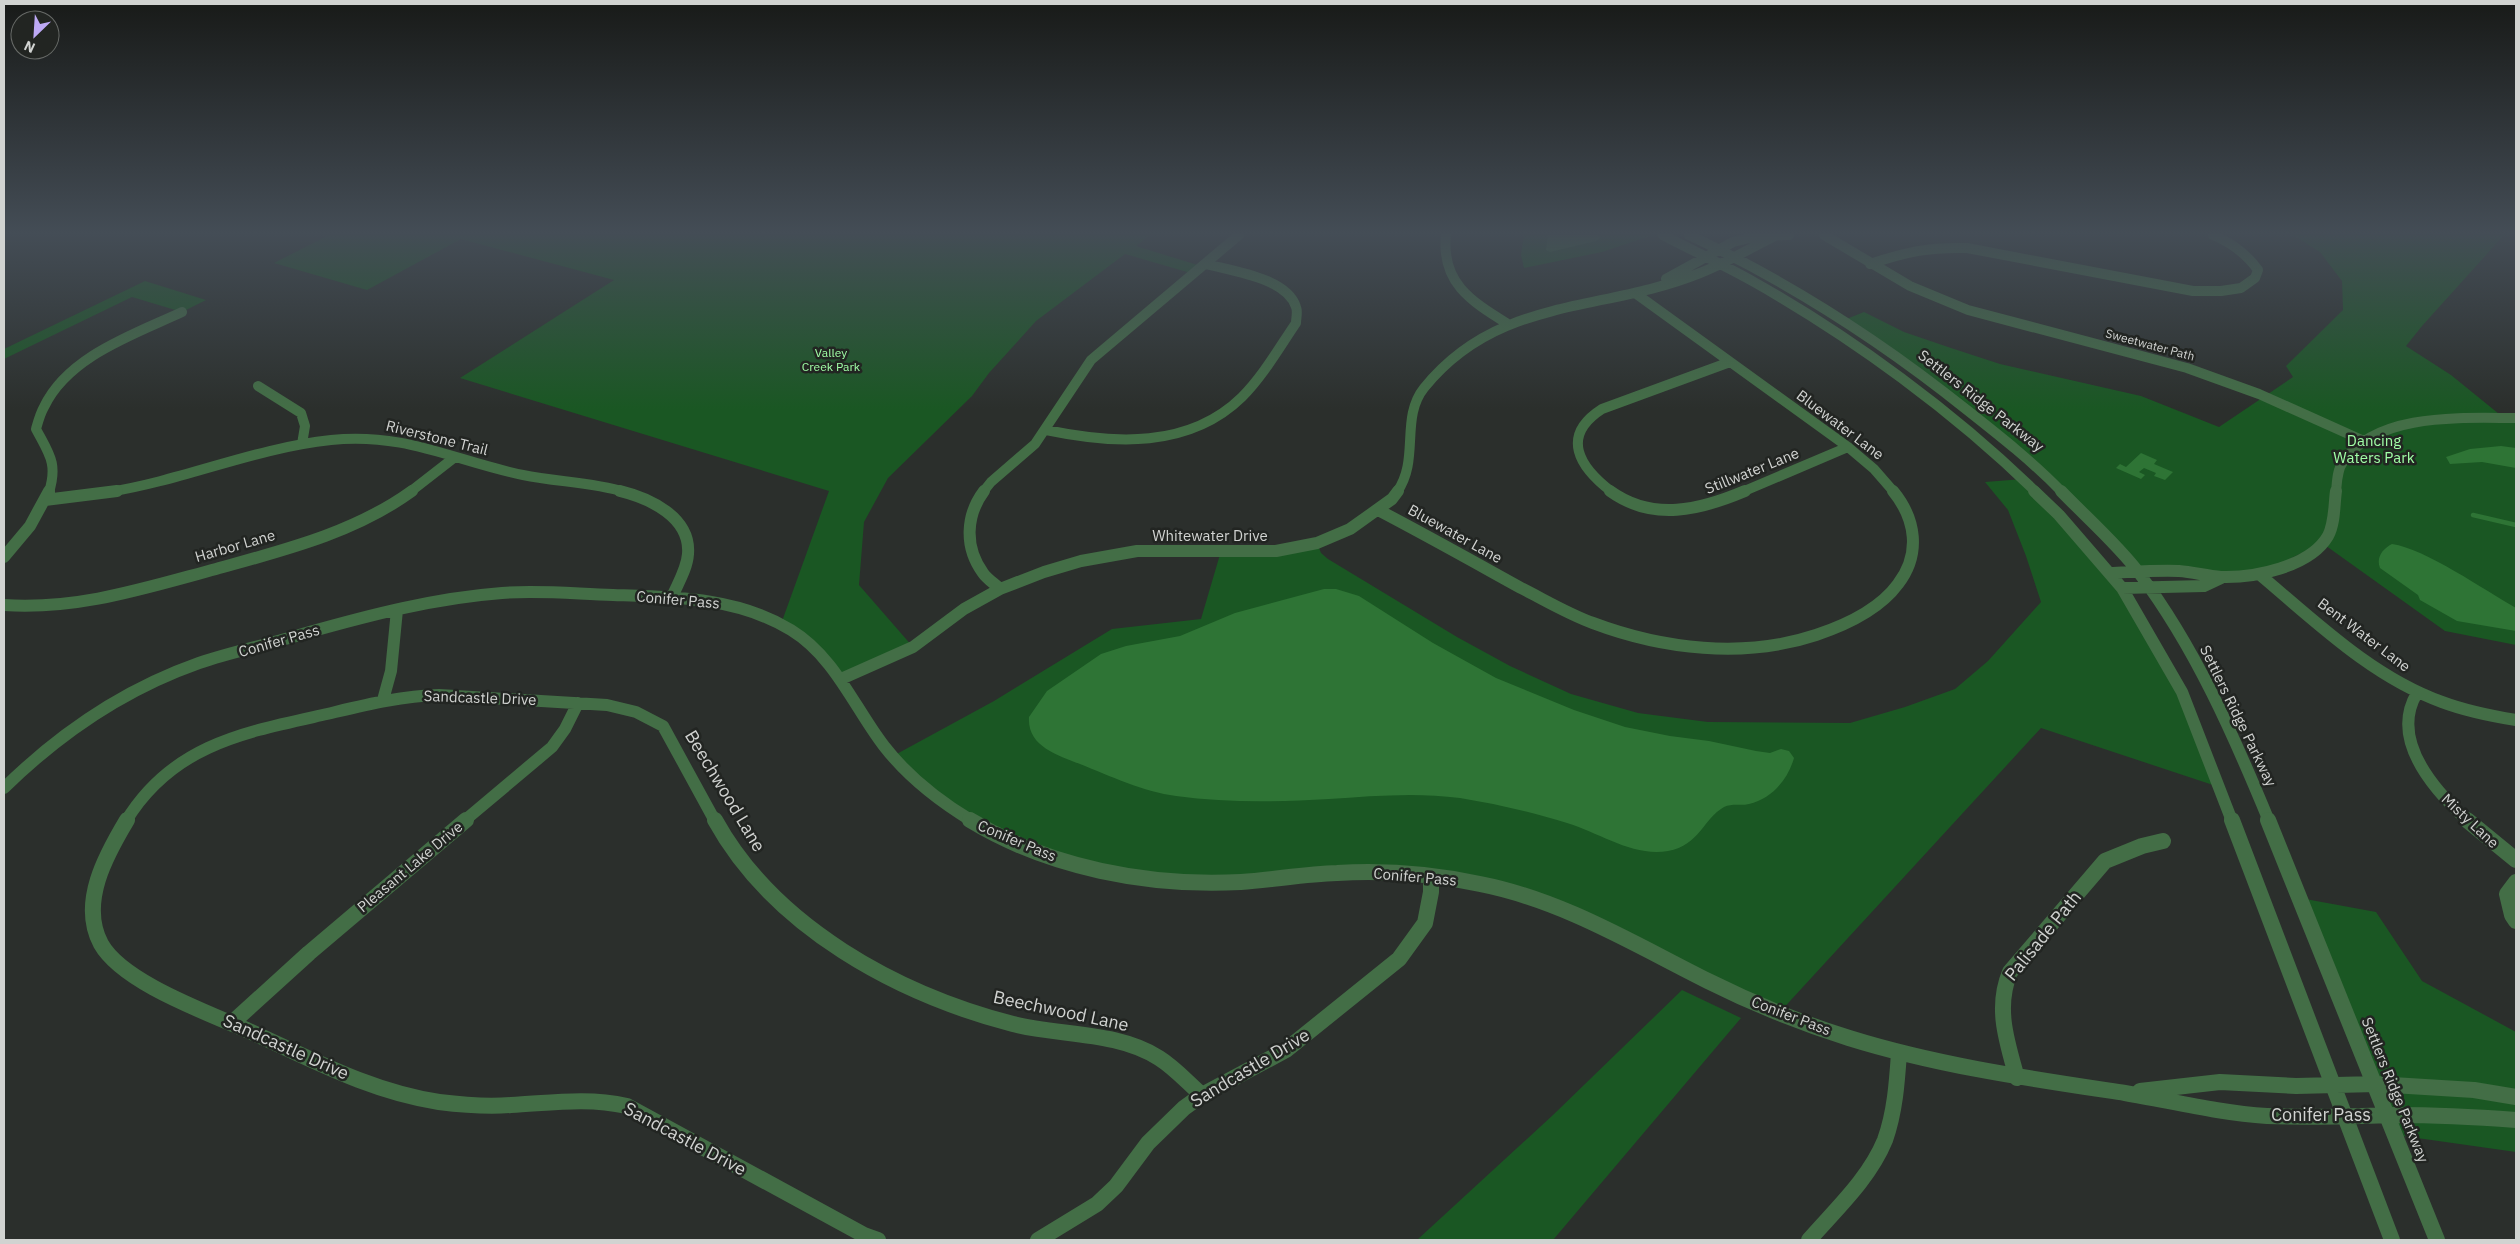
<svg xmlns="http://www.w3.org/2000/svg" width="2520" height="1244" font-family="'IBM Plex Sans',sans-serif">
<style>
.green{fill:#1a5723}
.water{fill:#2e7435}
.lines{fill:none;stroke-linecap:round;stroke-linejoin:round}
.stream{stroke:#2e7435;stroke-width:4.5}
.minor-far2{stroke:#436e46;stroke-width:10}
.minor-far1{stroke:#436e46;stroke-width:12}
.minor{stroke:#436e46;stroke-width:16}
.labels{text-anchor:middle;stroke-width:5;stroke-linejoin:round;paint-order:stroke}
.far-street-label{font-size:12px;fill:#d1d3d1;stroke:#222522}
.far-park-label{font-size:12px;fill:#a1ffa7;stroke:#222522}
.street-label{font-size:15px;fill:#d1d3d1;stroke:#222522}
.park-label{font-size:15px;fill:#a1ffa7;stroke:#222522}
.near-street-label{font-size:18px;fill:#d1d3d1;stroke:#222522}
</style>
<rect width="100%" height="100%" fill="#2b2f2c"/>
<path class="green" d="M329,235H1150L1136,246L1204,267L1194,274L1125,254L1036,321L989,373L972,396L888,478L864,522L859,585L913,647L841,679L781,624L829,491L460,378L614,280L461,239L367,290L274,263Z
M1524,235H1653L1602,252L1524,268L1521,255Z
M2293,235H2504L2422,326L2406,346L2451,375L2504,418H2516V645L2445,631L2322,543L2259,574L2139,572L2035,464L1844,320L1864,312L1904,332L1951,348L2000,364L2141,396L2219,427L2293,377L2286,366L2343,310L2342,281L2320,252Z
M145,281L206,300L182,312L132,297L4,359V349Z
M2023,479L2110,573L2182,692L2219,787L2041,728L1779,1013L1606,927L1455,879H1275L1116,874L990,832L893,756L994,701L1112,629L1201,619L1221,551L1317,543L1321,553L1328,559L1457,637L1510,666L1571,694L1638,713L1708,722L1850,723L1905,707L1955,689L1988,661L2041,602L2026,556L2008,510L1985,482Z
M2300,898L2376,912L2422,981L2516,1032V1152L2396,1135Z
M1682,990L1741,1018L1553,1240H1417L1553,1115Z"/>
<path class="water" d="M1548,235H1598L1600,238L1596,241L1550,252L1546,250Z
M2501,446L2516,448V468L2482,462L2450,464L2446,457L2470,449Z
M2141,453L2157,460L2154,464L2173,472L2165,480L2154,476L2156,473L2144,468L2139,472L2145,475L2141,479L2116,468L2120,464L2126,467Z
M2392,544C2426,549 2484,590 2516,608V631L2457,621L2420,600L2418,595L2380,568C2376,558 2382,549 2392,544Z
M1324,589H1336L1359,596L1433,643L1496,678L1574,710L1625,727L1670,736L1709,741L1756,751L1770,753L1781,749L1789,751L1794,758C1788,779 1772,799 1749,804C1741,806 1732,803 1724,807C1703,819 1700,845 1668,851C1633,857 1600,833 1567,823C1532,812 1496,804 1460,798C1416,792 1372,796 1329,799C1278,802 1227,803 1176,796C1144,792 1110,776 1080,764C1057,755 1027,746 1029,717L1047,691L1101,654L1126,646L1180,636L1235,613Z"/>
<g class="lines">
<path class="stream" d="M2473,515L2516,525"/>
<path class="minor-far2" d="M1446,235C1441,283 1471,301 1508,324
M1663,235C1693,251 1724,265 1754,282C1853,338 1954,412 2036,492
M1689,235C1789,282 1881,341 1967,410C2000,436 2033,462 2062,492
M1824,235L1910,286L1968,310L2187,368L2259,394L2364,441
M1870,264C1906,252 1928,247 1967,248L2193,291H2221L2241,288L2255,278L2258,270C2246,253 2232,243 2213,235
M1666,279L1733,242L1758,236L1789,235
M1635,293L1848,447L1874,469L1894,492
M258,386L301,413L305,426L302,444
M1046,430C1113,444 1189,449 1242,397C1263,376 1279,348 1296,323C1296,318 1298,312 1296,307C1287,278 1232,271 1206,264
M49,492C58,463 49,454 36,429C38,422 40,414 44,407C68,356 135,334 182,312
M109,492C184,480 255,448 331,440C404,432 455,461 523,475C557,482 592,482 625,492
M410,492L455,457
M983,492L991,482L1035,444L1091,360L1239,235
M1397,492C1420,460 1400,418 1424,388C1498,296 1601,313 1700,273C1726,263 1750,248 1775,236
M1612,492C1579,467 1560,436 1602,409L1730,362
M1742,492L1848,447
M2336,492C2337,482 2337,470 2343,462C2376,412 2464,418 2516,418"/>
<path class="minor-far1" d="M620,491C649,498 691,517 688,554C687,569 678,583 672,597
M984,491C966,515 964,547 983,573C987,579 995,584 1000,589
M1610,491C1653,522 1700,510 1745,491
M2034,491L2059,515L2122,588L2182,692L2232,821
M2061,491C2085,516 2119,546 2139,573C2195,647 2234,736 2269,821
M45,500L117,491
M1378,510C1426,535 1474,562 1521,588C1545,600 1568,614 1593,623C1662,649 1744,659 1816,635C1846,625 1879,610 1898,584C1921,554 1916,519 1893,491
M4,557L30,526L49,491
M2110,573C2133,572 2156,570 2179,571C2193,572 2207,576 2221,577C2254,578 2310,567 2328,536C2335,523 2334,505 2336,491
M2259,574C2315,621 2372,677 2442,702C2466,711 2491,716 2516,720
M2122,588L2204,586L2221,578
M4,605C78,610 145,588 216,569C284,550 354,533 412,491
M841,679L913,647L964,609L1000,589L1044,572L1081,561L1137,551H1276L1317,543L1350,529L1392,499L1398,491
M2417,693C2389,740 2435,791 2468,821
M383,700L391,671L397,610
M4,788C60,733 125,689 199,663C234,651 271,644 306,633C370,615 435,598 502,593C539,590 576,594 613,595C674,597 737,597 791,630C835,657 854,707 884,746C908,777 939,801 972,821
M126,821C173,744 246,732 327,714C365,705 400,696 439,695L607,705L636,712L663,726L715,821
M464,821L552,747L565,729L578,703"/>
<path class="minor" d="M127,820C106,855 79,903 101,944C123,983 209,1013 249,1031C311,1059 371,1092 439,1102C463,1105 487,1107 511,1105C551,1103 587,1097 627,1106L864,1235L878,1240
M715,820C774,927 897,994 1013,1024C1059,1036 1117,1031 1159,1058C1175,1068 1188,1083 1202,1095
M970,820C1049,868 1149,887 1241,882C1273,880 1304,874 1337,873C1384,870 1433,874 1480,884C1562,900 1634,944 1708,981C1754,1004 1801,1023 1849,1038C1939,1066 2032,1079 2125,1093C2172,1101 2219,1113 2267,1116C2310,1118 2353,1116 2396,1115C2436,1115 2476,1117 2516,1120
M2232,820L2392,1240
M2268,820L2437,1240
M2467,820L2516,860
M2516,882L2507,894L2512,915L2516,921
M232,1023L309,953L466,820
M2017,1078C2007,1042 1995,1008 2010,972L2105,861L2142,846L2163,841
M2140,1091L2220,1082L2296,1086L2376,1084L2474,1090L2516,1097
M1038,1240L1097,1204L1116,1186L1148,1143L1184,1108L1202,1095L1286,1050L1399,959L1425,923L1431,892V876
M1809,1240C1836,1209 1869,1179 1885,1140C1895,1112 1897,1082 1899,1053"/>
</g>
<linearGradient id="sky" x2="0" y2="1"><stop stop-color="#181a18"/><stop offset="0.57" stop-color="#444d56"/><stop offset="1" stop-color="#444d56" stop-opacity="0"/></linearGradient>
<rect width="2520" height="409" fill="url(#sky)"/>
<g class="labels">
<g class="far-street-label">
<text transform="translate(2150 345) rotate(15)" y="4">Sweetwater Path</text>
</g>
<g class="far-park-label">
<text x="831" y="357">Valley<tspan x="831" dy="14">Creek Park</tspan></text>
</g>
<g class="street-label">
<text transform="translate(1981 401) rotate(38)" y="5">Settlers Ridge Parkway</text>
<text transform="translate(1840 425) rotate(37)" y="5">Bluewater Lane</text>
<text transform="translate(437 438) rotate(14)" y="5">Riverstone Trail</text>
<text transform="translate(1752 471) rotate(-22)" y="5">Stillwater Lane</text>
<text transform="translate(1455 534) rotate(29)" y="5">Bluewater Lane</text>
<text x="1210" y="541">Whitewater Drive</text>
<text transform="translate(235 546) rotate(-16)" y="5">Harbor Lane</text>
<text transform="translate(678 600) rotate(5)" y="5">Conifer Pass</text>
<text transform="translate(2364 635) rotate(37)" y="5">Bent Water Lane</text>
<text transform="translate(279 641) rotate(-16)" y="5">Conifer Pass</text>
<text transform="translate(480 698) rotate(2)" y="5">Sandcastle Drive</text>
<text transform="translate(2238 716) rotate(64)" y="5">Settlers Ridge Parkway</text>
<text transform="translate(2470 821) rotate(43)" y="5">Misty Lane</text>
<text transform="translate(1017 841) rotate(23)" y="5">Conifer Pass</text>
<text transform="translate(410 867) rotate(-40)" y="5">Pleasant Lake Drive</text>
<text transform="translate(1415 877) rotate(5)" y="5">Conifer Pass</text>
<text transform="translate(1791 1016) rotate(21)" y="5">Conifer Pass</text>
<text transform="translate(2395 1090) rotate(68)" y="5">Settlers Ridge Parkway</text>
</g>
<g class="park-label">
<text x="2374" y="446">Dancing<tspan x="2374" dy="17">Waters Park</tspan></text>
</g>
<g class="near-street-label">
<text transform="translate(725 791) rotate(59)" y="6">Beechwood Lane</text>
<text transform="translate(2043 936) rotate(-51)" y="6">Palisade Path</text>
<text transform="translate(1061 1011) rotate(12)" y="6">Beechwood Lane</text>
<text transform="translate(286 1047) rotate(24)" y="6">Sandcastle Drive</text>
<text transform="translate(1250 1068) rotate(-31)" y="6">Sandcastle Drive</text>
<text x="2321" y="1121">Conifer Pass</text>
<text transform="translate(685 1139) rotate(28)" y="6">Sandcastle Drive</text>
</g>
</g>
<rect width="2520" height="1244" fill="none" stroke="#d1d3d1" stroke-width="10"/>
<g transform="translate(35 35) rotate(205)"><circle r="24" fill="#222522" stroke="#686b68"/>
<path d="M0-4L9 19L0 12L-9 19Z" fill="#bda9f5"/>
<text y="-8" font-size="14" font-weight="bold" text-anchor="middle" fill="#d1d3d1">N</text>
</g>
</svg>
